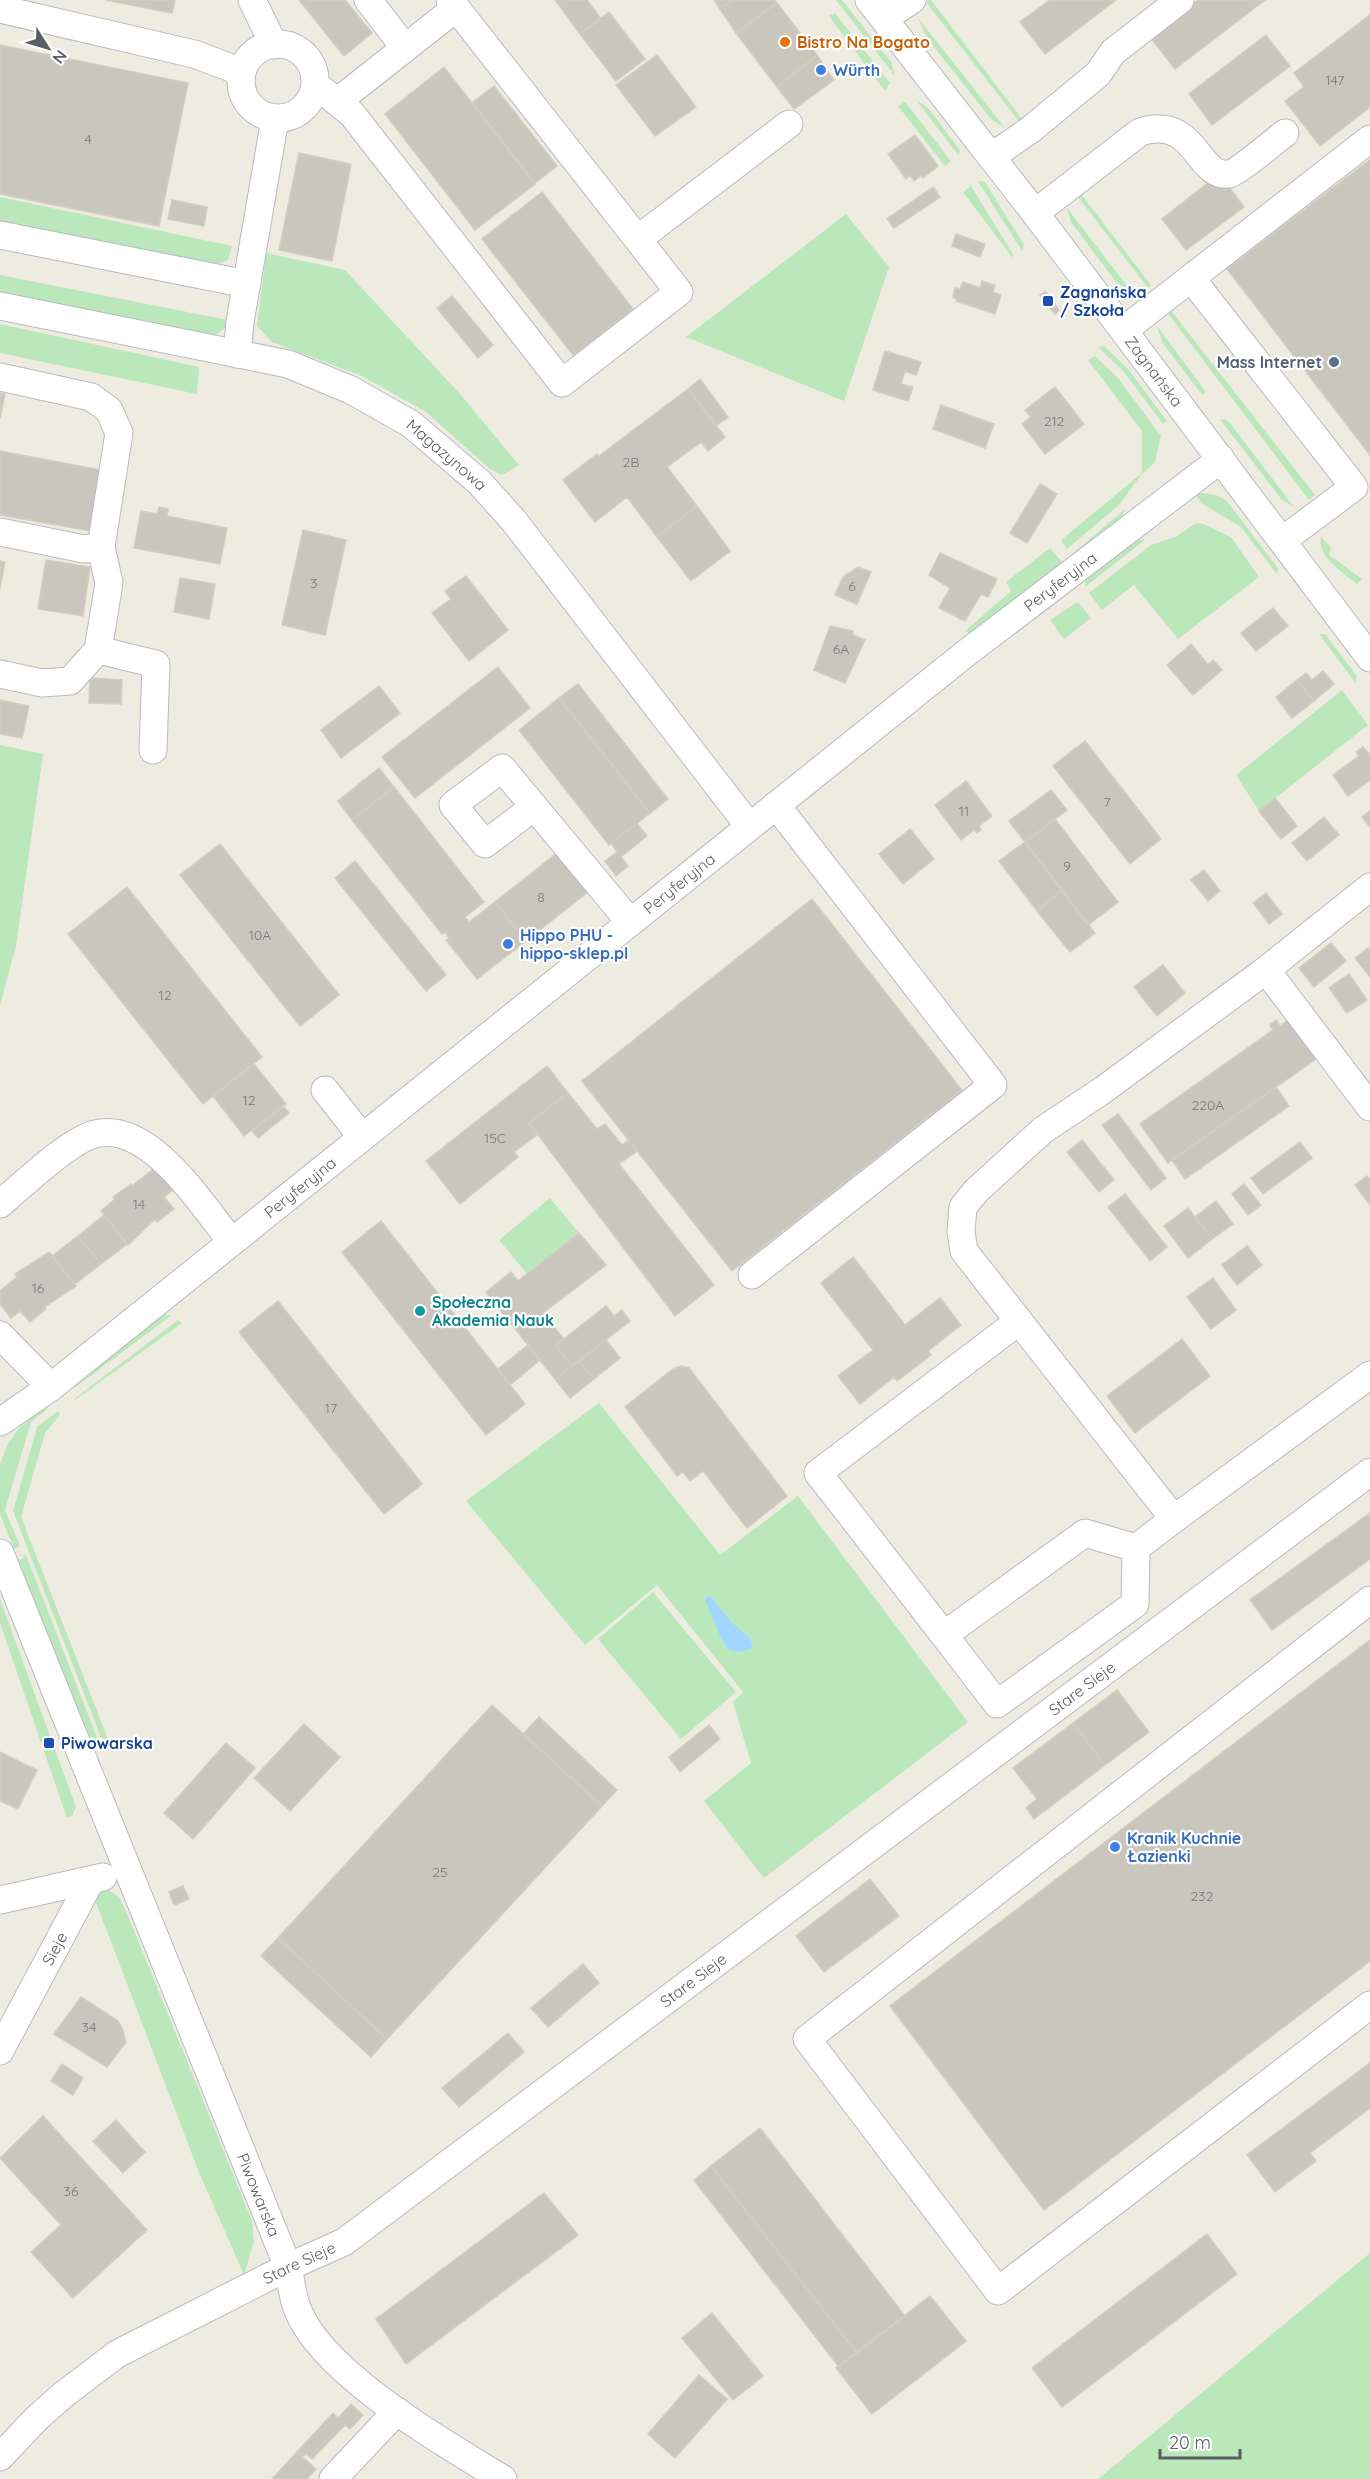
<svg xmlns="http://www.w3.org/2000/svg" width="1370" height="2479" font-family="Quicksand,sans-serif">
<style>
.green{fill:#bbe8bb}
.water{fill:#a0d6ff}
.building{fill:#c9c6be;stroke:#d3cdbf;stroke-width:1.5}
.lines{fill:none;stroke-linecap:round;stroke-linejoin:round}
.minor-casing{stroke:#b7babf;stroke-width:29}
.minor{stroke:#fff;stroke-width:27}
.food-dot{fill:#e8710a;stroke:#fff;stroke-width:2}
.shop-dot{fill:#3f7fe0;stroke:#fff;stroke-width:2}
.transit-dot{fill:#1a4fb4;stroke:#fff;stroke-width:2}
.service-dot{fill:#5c6f8a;stroke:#fff;stroke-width:2}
.culture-dot{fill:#0f9aa8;stroke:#fff;stroke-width:2}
.labels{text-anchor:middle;stroke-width:4.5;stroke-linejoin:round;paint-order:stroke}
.number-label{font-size:14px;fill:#76787a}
.food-label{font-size:16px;font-weight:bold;fill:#c56008;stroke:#fff;text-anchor:start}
.shop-label{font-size:16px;font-weight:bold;fill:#366cbe;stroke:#fff;text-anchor:start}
.transit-label{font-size:16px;font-weight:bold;fill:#164399;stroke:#fff;text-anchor:start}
.service-label{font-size:16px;font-weight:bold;fill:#4e5e75;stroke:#fff;text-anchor:end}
.street-label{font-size:16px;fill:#5a5e63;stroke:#fff}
.culture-label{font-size:16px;font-weight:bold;fill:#0d838f;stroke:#fff;text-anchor:start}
</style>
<rect width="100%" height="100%" fill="#eeebe1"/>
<path class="green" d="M836,0H842L846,5L891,62L895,76Z
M929,0H931L1025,123L1022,125L926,2Z
M835,13L890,83L885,91L829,16Z
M918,18L1005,128L991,119L927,38Z
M916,100L928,108L960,150L959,156Z
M905,102L951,161L945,166L898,106Z
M978,181L985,182L1024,245L1022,251Z
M971,186L1014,256L1012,257L963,192Z
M1078,190L1151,285L1148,288L1075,193Z
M0,197L232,246L228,260L217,264L0,223Z
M1067,208L1131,291L1116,282L1071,222Z
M846,214L889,267L844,401L686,337Z
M266,253L345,270L461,395L519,465L502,475L490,469L426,412L362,376L272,342L257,326Z
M0,275L228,320L226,327L216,335H202L0,294Z
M1169,308L1315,495L1309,500L1166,311Z
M0,324L199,367L197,394L0,353Z
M1157,326L1206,392L1202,395L1162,342Z
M1104,346L1129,370L1167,421L1163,424L1124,372L1098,347Z
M1095,356L1118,378L1161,436L1155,462L1142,474L1119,505L1067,549L1061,540L1142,473V431L1088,360Z
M1220,419H1225L1229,422L1294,507L1282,500Z
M1202,493L1216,495L1226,500L1278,568L1277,574L1240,526L1204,505L1195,495Z
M1125,509L1120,521L1077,555L1072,554Z
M1201,523L1231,537L1259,577L1178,639L1134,585L1102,610L1089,593L1151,545L1177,536L1195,524Z
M1321,537L1331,547L1329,554L1332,557L1362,579L1357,584C1345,574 1316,556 1321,537Z
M1143,539L1145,540L1085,587V581L1135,541Z
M1050,548L1062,562V568L971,634L965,631L1011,591L1006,582Z
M1078,602L1091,618L1064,639L1050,620Z
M1319,634H1325L1357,676L1355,682Z
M1342,690L1368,725L1259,811L1236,775Z
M0,745L43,754L16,946L0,1005Z
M550,1198L579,1233L528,1275L499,1240Z
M162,1314L172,1315L73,1389L76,1382Z
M178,1320L182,1323L75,1400L74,1399Z
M599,1403L720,1555L798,1496L968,1722L764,1878L704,1801L751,1763L733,1702L743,1692L657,1585L585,1645L466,1501Z
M49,1408L31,1422L5,1510L20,1546L14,1549L0,1514V1464L8,1444L18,1429L41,1410Z
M58,1411L60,1415L45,1433L21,1517L108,1739L101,1738L99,1732L13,1511L37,1427Z
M23,1555H26L98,1740L94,1741L88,1734L21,1567L19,1560L24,1558Z
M653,1592L736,1692L681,1739L598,1639Z
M0,1599L76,1807L72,1816L67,1818L0,1623Z
M106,1888L119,1897L129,1918L252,2221L254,2241L244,2275L198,2170L92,1892Z
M1370,2253V2479H1098Z"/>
<path class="water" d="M706,1596L711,1597L731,1622L750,1638L753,1648L740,1652L729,1650C718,1636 713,1617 705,1600Z"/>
<path class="building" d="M106,0H175L172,13Z
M299,0H345L372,33L344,56Z
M555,0H587L601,19L580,34Z
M714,0H732L720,9Z
M732,0H775L777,3L736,33L720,9Z
M1050,0H1116L1045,54L1020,22Z
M1198,0H1265L1175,69L1150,37Z
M777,3L817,55L777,87L736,33Z
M609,12L645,59L616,81L580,34Z
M1370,15V107L1320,146L1285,101L1304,87L1294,73Z
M1266,35L1290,66L1212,125L1189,94Z
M0,45L188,83L159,226L0,194Z
M657,55L696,107L655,136L616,85Z
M817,55L834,80L794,109L777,87Z
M444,67L535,184L475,230L385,114Z
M494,86L557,166L535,183L472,103Z
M915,135L938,166L923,178L921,176L914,181L910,175L906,179L888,154Z
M299,153L351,164L332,261L279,250Z
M1370,160V172L1364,164Z
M1364,164L1370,172V455L1227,269Z
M1219,174L1244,207L1186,250L1162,219Z
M933,187L940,197L894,228L887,219Z
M542,192L633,309L573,355L482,239Z
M172,200L207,207L204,226L168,219Z
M956,234L985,244L980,257L952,246Z
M982,281L995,285L993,292L1001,295L995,314L956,301L957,299L953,297L955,288L960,289L963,282L980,288Z
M1045,291L1059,310L1055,314L1040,295Z
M452,296L493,345L478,358L437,308Z
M885,351L921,362L916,375L905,371L901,384L913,387L908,401L873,390Z
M700,379L728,417L716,426L688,389Z
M1055,387L1084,424L1045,454L1022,424L1031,417L1025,410Z
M688,389L725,437L708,451L701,442L667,467L697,506L657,537L627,497L595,522L563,480L597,454L599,456Z
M0,393L5,394L0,418Z
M941,405L994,424L985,448L933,429Z
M0,451L101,470L90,531L0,515Z
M1040,484L1057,494L1027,543L1010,533Z
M697,506L730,551L691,581L657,537Z
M159,507L168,509L167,516L227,528L220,564L134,548L141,511L157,514Z
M303,530L346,540L325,635L282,625Z
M940,553L997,579L988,597L981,594L965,621L939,608L950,588L929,575Z
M46,560L90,567L83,616L38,609Z
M0,561L5,562L0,588Z
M858,567L871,572L857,604L835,595L843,577Z
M466,576L508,630L469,661L432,613L451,599L445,591Z
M180,578L215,584L209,619L174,612Z
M1273,608L1288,626L1256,651L1241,633Z
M830,626L853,631V635L865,640L845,683L814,670Z
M1191,644L1208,665L1213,660L1222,670L1193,695L1167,665Z
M498,667L530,708L415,798L382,757Z
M1323,671L1334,684L1314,701L1297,680L1306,673L1312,680Z
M90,678L122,680L121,704L89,703Z
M1297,680L1314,701L1292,718L1276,697Z
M578,684L668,799L650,813L559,698Z
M379,686L400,713L341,758L321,730Z
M559,698L650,813L609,845L519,730Z
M0,700L29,706L22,738L0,734Z
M1085,741L1161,839L1130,864L1053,766Z
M1363,747L1369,754L1370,753V780L1348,796L1333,775L1359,756L1356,752Z
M379,768L394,787L352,820L338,801Z
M966,781L992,816L979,826L981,830L977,833L974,830L961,840L935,805Z
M394,787L484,902L465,917L469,922L495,902L526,941L477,979L446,940L449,938L445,932L442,934L352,820Z
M1051,790L1067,810L1025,842L1009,821Z
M1275,798L1297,826L1281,839L1259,811Z
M1370,811V827L1362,817Z
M1324,817L1339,835L1307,861L1292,843Z
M1055,819L1118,902L1088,925L1025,842Z
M637,823L647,836L621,857L628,866L616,876L605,861L617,852L611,843Z
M910,829L934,859L903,884L879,854Z
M1025,842L1062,890L1037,911L999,861Z
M220,844L339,995L300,1026L180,875Z
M557,853L588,892L536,933L534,931L524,939L495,902Z
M355,861L446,975L426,991L335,878Z
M1204,870L1220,891L1208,901L1191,880Z
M127,887L262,1057L203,1104L68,934Z
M1062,890L1095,933L1070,952L1037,911Z
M1266,893L1282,914L1269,924L1253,903Z
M812,899L962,1090L732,1271L582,1081Z
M1331,943L1346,961L1314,987L1299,968Z
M1368,948L1370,951V977L1355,958Z
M1163,965L1185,993L1157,1016L1134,987Z
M1349,974L1367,1000L1347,1013L1329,988Z
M1289,1019L1316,1059L1168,1163L1140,1124L1273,1030L1270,1025L1276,1020L1280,1026Z
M254,1064L286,1104L244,1136L213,1096Z
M547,1066L568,1093L529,1123L538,1134L514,1152L518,1157L460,1204L426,1161Z
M1276,1087L1289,1106L1185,1179L1172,1160Z
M568,1093L597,1129L605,1124L622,1145L629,1140L637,1151L619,1164L714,1285L675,1316L529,1123Z
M283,1106L289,1113L258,1138L252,1131Z
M1118,1114L1166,1178L1151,1190L1102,1125Z
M1082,1140L1114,1180L1099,1192L1067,1152Z
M1300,1142L1312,1158L1263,1194L1251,1178Z
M156,1167L174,1189L164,1197L174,1209L157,1222L155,1219L128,1245L101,1211L115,1199L113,1197L131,1184L132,1186Z
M1367,1176L1370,1179V1205L1355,1185Z
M1244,1184L1261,1205L1248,1215L1232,1194Z
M1125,1194L1167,1247L1150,1261L1108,1207Z
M1216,1201L1233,1224L1212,1239L1195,1217Z
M1188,1208L1212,1239L1188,1258L1164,1226Z
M104,1215L127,1244L101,1264L78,1236Z
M381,1221L525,1404L486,1435L342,1252Z
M579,1233L606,1265L543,1313L564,1339L556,1345L572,1366L555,1379L486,1292L511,1272L518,1281Z
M78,1236L101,1264L75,1284L52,1256Z
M1247,1246L1262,1265L1237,1285L1222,1265Z
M49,1252L76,1286L44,1307L46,1309L30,1322L20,1311L11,1318L0,1304V1291L17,1277L15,1274Z
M853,1257L905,1325L940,1298L961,1325L928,1351L931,1355L897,1381L894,1377L860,1404L838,1376L873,1350L821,1283Z
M1213,1278L1236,1310L1211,1329L1187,1297Z
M278,1301L422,1484L384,1514L239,1332Z
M606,1306L614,1316L622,1310L630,1321L572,1366L556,1345Z
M1182,1339L1210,1376L1135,1433L1107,1396Z
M606,1340L620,1358L594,1379L579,1361Z
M528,1345L540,1360L510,1385L498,1369Z
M579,1361L594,1379L570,1398L555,1379Z
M681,1366L689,1368L787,1496L747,1528L703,1471L690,1481L683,1472L677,1476L625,1407L673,1369Z
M1370,1513V1559L1272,1630L1250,1600Z
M1370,1640V1961L1044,2210L890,2006Z
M1117,1690L1149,1732L1105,1765L1073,1723Z
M492,1705L602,1806L387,2039L278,1938Z
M539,1717L617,1790L602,1806L523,1734Z
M1073,1723L1105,1765L1034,1819L1026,1808L1037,1799L1013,1768Z
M304,1724L340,1757L290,1811L254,1778Z
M709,1725L720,1739L680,1772L669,1757Z
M226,1743L255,1768L193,1839L164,1813Z
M0,1752L37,1770L18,1809L0,1801Z
M870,1879L899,1916L824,1972L796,1936Z
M183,1886L189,1899L174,1905L169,1892Z
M278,1938L387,2039L371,2057L261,1956Z
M583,1964L599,1983L548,2027L531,2008Z
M81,1997L118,2021L122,2028L126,2042L107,2067L54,2034Z
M508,2033L524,2052L459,2107L442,2088Z
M1370,2063V2108L1310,2153L1316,2161L1275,2192L1247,2155Z
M62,2064L83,2078L73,2095L51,2081Z
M43,2116L147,2230L73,2298L31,2252L61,2225L0,2158Z
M116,2120L145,2152L123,2173L93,2141Z
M760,2128L905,2316L857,2353L711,2166Z
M711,2166L857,2353L839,2367L694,2180Z
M544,2193L578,2235L406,2364L376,2319Z
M1207,2234L1237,2274L1062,2407L1032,2368Z
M930,2296L966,2341L872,2414L836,2368Z
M712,2313L763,2376L733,2400L682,2338Z
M699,2375L727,2399L675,2458L648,2434Z
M351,2404L363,2415L350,2429L345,2425L312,2459L306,2454L303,2457L297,2452L333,2413L338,2418Z
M297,2452L316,2469L307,2479H272Z"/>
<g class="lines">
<g class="minor-casing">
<g id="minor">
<path d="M252,0L274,45"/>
<path d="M368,0L405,48"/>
<path id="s1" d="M869,0L1035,213L1370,658"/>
<path d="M0,9L194,54L242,72"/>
<path d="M884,18L912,0"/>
<circle cx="278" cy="81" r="37"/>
<path d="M316,85L352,114L562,383L679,292L450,0"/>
<path d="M338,101L456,8"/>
<path d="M991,157L1030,130L1098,74L1113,52L1180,0"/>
<path d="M1035,213L1140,132C1196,114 1197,179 1229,174C1238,172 1275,141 1285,133"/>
<path d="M0,235L247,284"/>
<path d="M638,239L789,124"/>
<path d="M1191,278L1354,487L1283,540"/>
<path id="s2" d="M0,306L288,364L351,390L411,424L479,482L514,521L749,826"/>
<path d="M1124,330L1370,139"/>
<path d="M237,354L240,322L275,119"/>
<path d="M0,377L91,397L109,410L119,433L101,547L109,583L98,650L70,681L42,683L0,674"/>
<path d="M0,532L84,549L101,547"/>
<path d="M98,650L156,664L153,750"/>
<path d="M534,807L485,844L453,805L502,768L630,922"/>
<path d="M1370,887L1266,970L1103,1090L1043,1130L976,1191L963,1207L961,1232L964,1251L1174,1519L1370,1375"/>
<path d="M1266,970L1370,1107"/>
<path d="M325,1090L362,1137"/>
<path d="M0,1204C23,1185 68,1141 95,1134C150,1120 202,1206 232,1242"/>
<path d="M752,1275L993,1085L776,805"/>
<path d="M1019,1321L818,1473L944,1635L1085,1533L1136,1548L1174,1519"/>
<path d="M0,1335L51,1387"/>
<path id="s3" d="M0,1422L51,1387L965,654L1221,459"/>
<path id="s4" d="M0,1553L288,2267C291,2280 292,2295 297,2308C321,2373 444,2443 503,2479"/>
<path d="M1370,1600L807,2039L998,2291L1370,2005"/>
<path d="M944,1635L997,1704L1135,1604L1136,1548"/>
<path d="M0,1900L103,1877"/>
<path id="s5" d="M0,2051L90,1882"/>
<path id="s6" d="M0,2457L37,2418L63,2395L117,2354L288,2267L344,2242L1370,1472"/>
<path d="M333,2479L397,2411"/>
</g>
</g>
<use href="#minor" class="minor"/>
</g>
<circle class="food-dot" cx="785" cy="42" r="6"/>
<g class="shop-dot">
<circle cx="821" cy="70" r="6"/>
<circle cx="508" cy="944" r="6"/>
<circle cx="1115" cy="1847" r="6"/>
</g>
<g class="transit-dot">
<rect x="1042" y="295" width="12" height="12" rx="3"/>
<rect x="43" y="1737" width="12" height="12" rx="3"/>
</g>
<circle class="service-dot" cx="1334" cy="362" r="6"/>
<circle class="culture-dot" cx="420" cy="1311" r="6"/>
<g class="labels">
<g class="number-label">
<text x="1335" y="85">147</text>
<text x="88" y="144">4</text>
<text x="1054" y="426">212</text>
<text x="631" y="467">2B</text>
<text x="314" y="588">3</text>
<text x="852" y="591">6</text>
<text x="841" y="654">6A</text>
<text x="1107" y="807">7</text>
<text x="964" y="816">11</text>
<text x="1067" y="871">9</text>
<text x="541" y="902">8</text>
<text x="260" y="940">10A</text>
<text x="165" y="1000">12</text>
<text x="249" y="1105">12</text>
<text x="1208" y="1110">220A</text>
<text x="495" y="1143">15C</text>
<text x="139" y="1209">14</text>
<text x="38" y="1293">16</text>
<text x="331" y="1413">17</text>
<text x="440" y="1877">25</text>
<text x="1202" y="1901">232</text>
<text x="89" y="2032">34</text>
<text x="71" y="2196">36</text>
</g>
<g class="food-label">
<text x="797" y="48">Bistro Na Bogato</text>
</g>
<g class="shop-label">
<text x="833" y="76">Würth</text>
<text x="520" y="941">Hippo PHU -<tspan x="520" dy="18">hippo-sklep.pl</tspan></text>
<text x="1127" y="1844">Kranik Kuchnie<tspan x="1127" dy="18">Łazienki</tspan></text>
</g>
<g class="transit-label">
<text x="1060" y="298">Zagnańska<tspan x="1060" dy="18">/ Szkoła</tspan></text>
<text x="61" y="1749">Piwowarska</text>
</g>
<g class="service-label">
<text x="1322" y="368">Mass Internet</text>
</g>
<g class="street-label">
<text dy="6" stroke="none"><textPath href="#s1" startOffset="468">Zagnańska</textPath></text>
<text dy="6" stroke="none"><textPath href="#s2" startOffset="478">Magazynowa</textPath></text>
<text dy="6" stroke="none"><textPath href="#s3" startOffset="1353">Peryferyjna</textPath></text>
<text dy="6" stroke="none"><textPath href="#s3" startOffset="867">Peryferyjna</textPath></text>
<text dy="6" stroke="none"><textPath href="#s3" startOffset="381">Peryferyjna</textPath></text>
<text dy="6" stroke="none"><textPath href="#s6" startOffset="1332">Stare Sieje</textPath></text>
<text dy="6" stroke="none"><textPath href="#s5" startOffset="116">Sieje</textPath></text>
<text dy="6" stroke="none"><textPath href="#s6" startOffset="846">Stare Sieje</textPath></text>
<text dy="6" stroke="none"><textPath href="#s4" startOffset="692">Piwowarska</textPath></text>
<text dy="6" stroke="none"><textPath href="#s6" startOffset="360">Stare Sieje</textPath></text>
</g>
<g class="culture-label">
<text x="432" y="1308">Społeczna<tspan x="432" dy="18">Akademia Nauk</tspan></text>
</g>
</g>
<g transform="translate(48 48) rotate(127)" stroke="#ffffff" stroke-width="4.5" paint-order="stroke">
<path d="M0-4.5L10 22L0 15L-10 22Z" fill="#5a5e63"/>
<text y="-9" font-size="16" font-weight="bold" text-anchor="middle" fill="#5a5e63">N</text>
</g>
<path d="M1160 2449v9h80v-9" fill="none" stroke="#5a5e63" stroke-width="3"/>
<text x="1169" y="2449" font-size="18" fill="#5a5e63" stroke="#ffffff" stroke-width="4.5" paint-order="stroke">20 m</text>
</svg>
